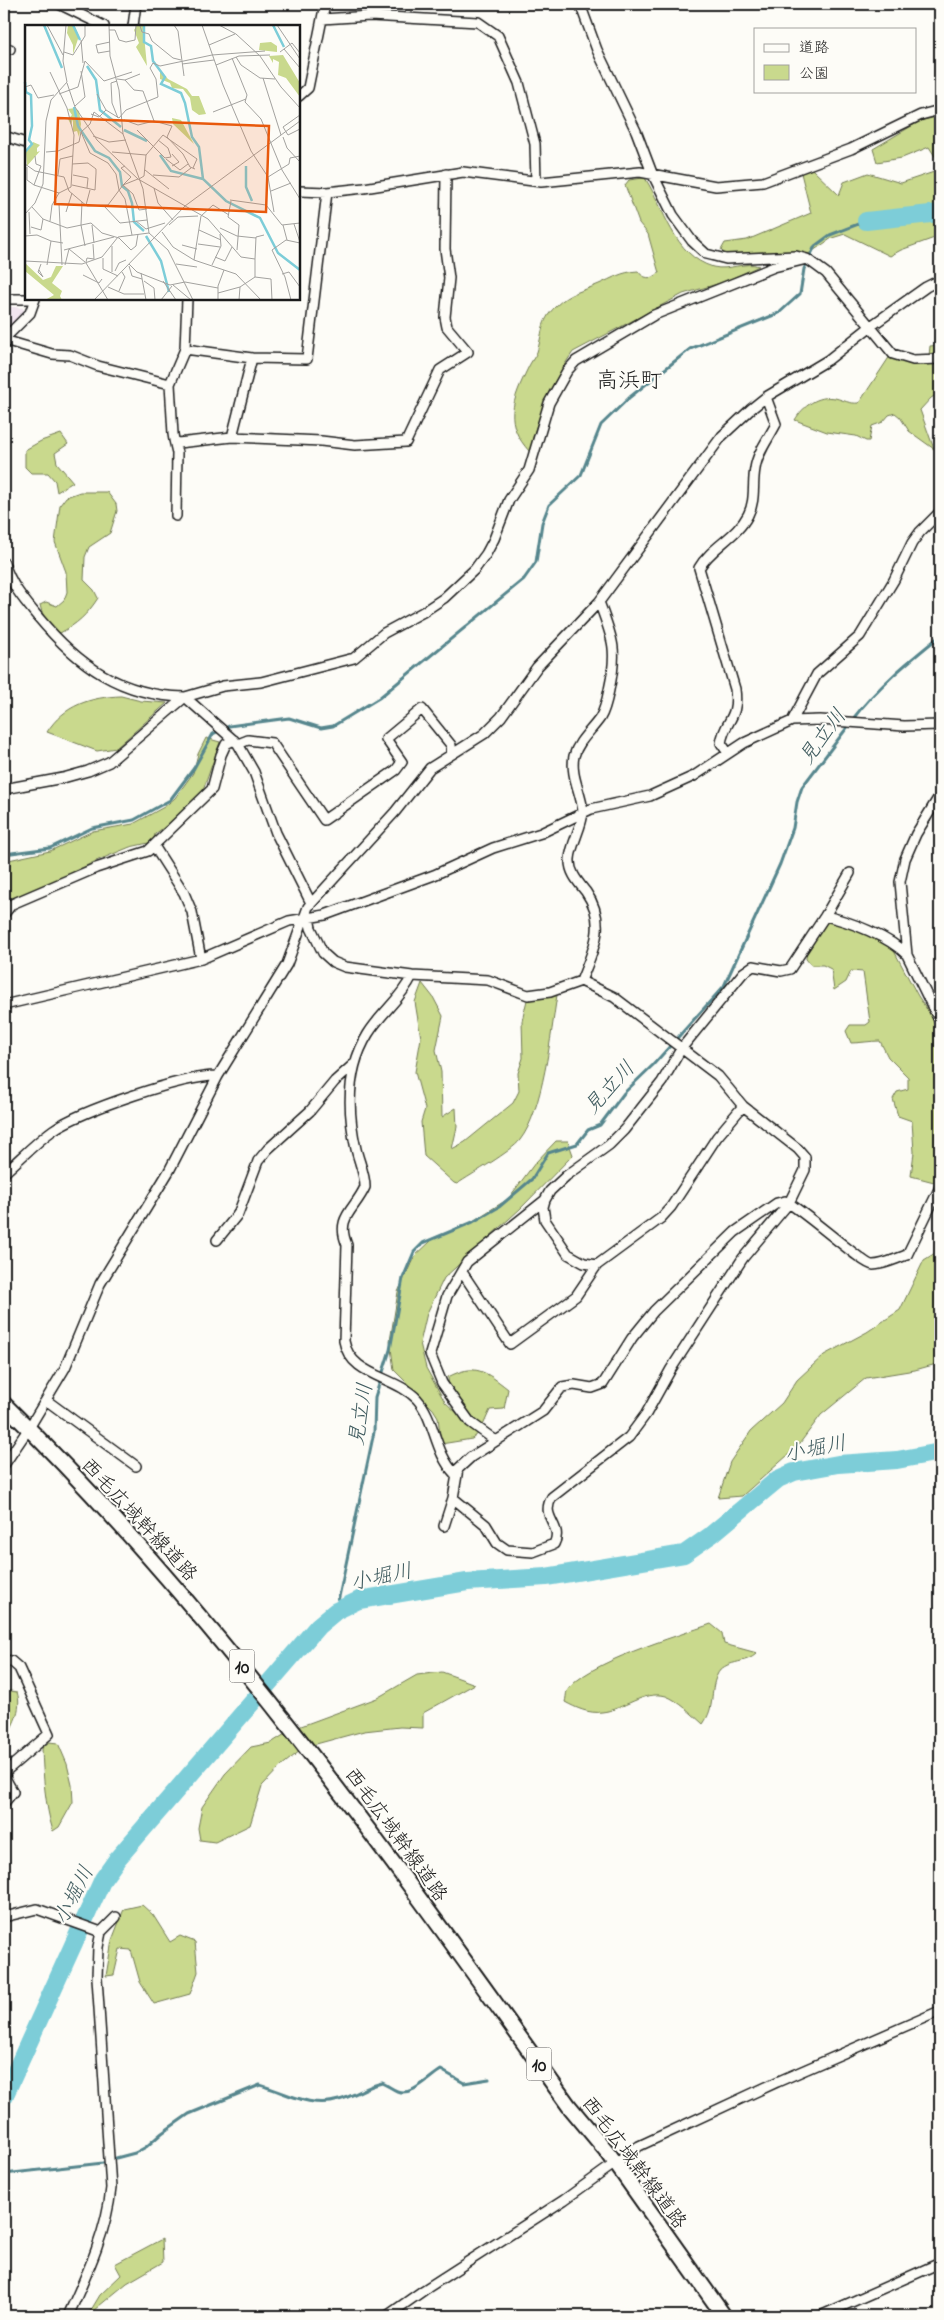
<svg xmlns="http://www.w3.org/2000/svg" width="944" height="2320" font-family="'Indie Flower','Klee One',sans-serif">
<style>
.built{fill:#f2e6ef}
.green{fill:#c9d98d;stroke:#727a54}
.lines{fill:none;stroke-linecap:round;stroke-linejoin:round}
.stream{stroke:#56868d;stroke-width:3}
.river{stroke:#7dcdd8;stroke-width:18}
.minor-casing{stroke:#1c1c1c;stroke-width:12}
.primary-casing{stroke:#1c1c1c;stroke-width:18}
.minor{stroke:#fdfcf7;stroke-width:9}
.primary{stroke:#fdfcf7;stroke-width:14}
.labels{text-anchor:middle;stroke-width:4;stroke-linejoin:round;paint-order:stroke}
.shield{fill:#fdfcf7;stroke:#605f5e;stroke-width:1}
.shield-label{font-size:19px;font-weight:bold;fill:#1c1c1c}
.street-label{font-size:20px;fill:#1c1c1c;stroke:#fdfcf7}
.water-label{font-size:21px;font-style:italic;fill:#3e5a5e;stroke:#fdfcf7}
.quarter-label{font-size:22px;fill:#1c1c1c;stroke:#fdfcf7}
.inset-river{fill:none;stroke:#7dcdd8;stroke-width:2.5}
.inset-road{fill:none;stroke:#a3a29f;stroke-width:1}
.view{fill:#e8590c;fill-opacity:0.15;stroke:#e8590c;stroke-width:2.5}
.inset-edge{fill:none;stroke:#1c1c1c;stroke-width:2.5}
</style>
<rect width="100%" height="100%" fill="#fdfcf7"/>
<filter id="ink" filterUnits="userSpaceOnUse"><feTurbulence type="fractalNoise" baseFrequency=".02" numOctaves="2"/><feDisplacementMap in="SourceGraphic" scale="10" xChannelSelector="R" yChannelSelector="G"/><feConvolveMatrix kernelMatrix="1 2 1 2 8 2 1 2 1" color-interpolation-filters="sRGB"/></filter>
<g filter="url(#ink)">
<path class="built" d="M4,306L23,308L24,311L4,334Z"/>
<path class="green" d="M940,116V164L929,147L902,158L877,162L873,149L920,121Z
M812,169L839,195L844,182L868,173L901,183L940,170V236L901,250L890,256L845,234L832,238L807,255H726L721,250L725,243L747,240L811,213L801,173Z
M643,178H645C665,209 673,255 713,267C729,271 745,261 759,266L724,282L683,294L573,352C555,377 544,404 534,433C532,439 533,446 530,452C503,423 512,401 528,368C530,363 535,357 537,352C543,333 540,322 555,307C570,292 581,292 599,284C613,278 621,272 638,271C643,279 652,280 659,273L648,234L639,223L625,185L629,180Z
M940,345V355L929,356L930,346Z
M890,356L940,365V393L931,398L920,410L934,449L909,431L900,417L895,413L889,415L883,422L872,426L869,441H866L856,436L827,432L795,420C803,406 818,395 835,398C844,400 849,404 859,403Z
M61,434L68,444L55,453L57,463L73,482L57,492L55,481L48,473H31L25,467V450L41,441Z
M80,492H107L116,504L117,511L110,533L89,547L85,557L84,580L94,590L98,598C87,615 77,624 60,633C50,630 42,615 40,605L46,602L57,606L64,600L67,592L66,572L55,542L60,505L66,497Z
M121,696L141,701L167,703L116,748L97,751L47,732C64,705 91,697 121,696Z
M206,738L220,742L199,802L155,834L153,842L130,847L96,861L4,906V861L50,851L93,831L133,824L164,807L175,798L193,773L198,754Z
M830,921L865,933L893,949L918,996L940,1029V1165L938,1177L934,1182L911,1176L914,1152L912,1121L898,1116L893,1099L897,1092L908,1089V1077L888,1057L880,1041C870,1041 860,1043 851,1043L846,1031L850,1025H866L870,1022L863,972L851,971L846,982L834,990L831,969L823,965H811L806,959C806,946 818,926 830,921Z
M422,983L433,997L443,1016L436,1050L441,1072L442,1117L456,1108L457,1127L452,1149L465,1142L513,1103L519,1091L518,1073L523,1058L522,1021L527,1000L557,995C551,1033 543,1111 520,1140C512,1151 472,1174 457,1184L454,1183L424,1156L421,1122L425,1109L415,1072L421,1038L415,1002Z
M556,1141H568L573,1155L520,1209L444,1278L427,1313L420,1343L426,1368L445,1402L458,1414L449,1395L448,1377C475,1363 485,1371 508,1389L504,1409L490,1410L480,1432L472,1439L441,1444L438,1417L433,1409L394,1370L390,1341L398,1292L414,1257L432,1240L468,1224L508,1199L535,1163Z
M940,1250V1363L915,1370L866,1378L821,1415L797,1447L742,1496L718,1498L730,1462L751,1431L782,1403L797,1380L824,1355L867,1332L900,1310L924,1260Z
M711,1624L722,1633L724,1644L757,1653C746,1665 724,1659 717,1675C709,1692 716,1706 703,1724C693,1715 679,1701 666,1696C644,1690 623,1710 602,1712C589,1714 576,1708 565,1702C566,1699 566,1694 567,1691C586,1662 678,1636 711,1624Z
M442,1672L475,1684L423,1713V1728L400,1727L364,1731L305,1747L281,1766L262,1786L250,1825L215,1842L200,1840L198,1828L202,1807L225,1774L251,1747L271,1743L293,1729L377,1698L417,1675Z
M4,1690L17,1692C23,1710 12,1726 4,1742Z
M49,1742L58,1743L67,1764L72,1785L73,1802L59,1827L53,1831C45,1805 43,1775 42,1748Z
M142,1905L153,1915L170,1942L180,1936L195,1942L198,1972L190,1994L154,2004L140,1982L131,1950L120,1949L114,1975L106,1976L112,1940L124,1909Z
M162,2239L163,2262L127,2283L88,2315L100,2295L121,2275L115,2264Z"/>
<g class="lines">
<path class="stream" d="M852,720C877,687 909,661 940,636
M4,854L50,848L92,828L134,820L170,800L194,768L213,734L229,726L289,718L321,728L333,726L379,698L524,579L536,562L542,523L549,505L581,475L601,425L630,397L690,349L779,313L800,294L804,269L815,246L830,235L866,221
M336,1611L374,1432L375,1397L390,1350L403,1278L414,1252L423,1243L473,1222L499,1207L532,1179L548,1153L577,1144L588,1130L600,1125L624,1093L653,1065L724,986L780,864L793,828L797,802L802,787L849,725
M116,2158L135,2153L146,2147L162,2133L189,2114L260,2085C285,2092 311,2109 339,2100C354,2096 367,2086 382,2083C387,2085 392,2089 397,2091C412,2097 429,2077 441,2070L464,2083L489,2079
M4,2174L103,2163"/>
<path class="river" d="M866,221L940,213
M4,2097L103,1879L118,1858L318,1626L336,1611L359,1600L467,1582L546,1577L684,1554L711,1535L778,1479L794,1472L838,1464L897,1460L940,1452"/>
<g class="minor-casing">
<path id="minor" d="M59,4L104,26
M580,4L597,50L636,131L652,173L673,215L692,241L706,254L726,259L796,256L807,259L826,273L893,354L913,360L940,359
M322,19L370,16L478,22L498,36L519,83L535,144L536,181
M133,26L136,4
M4,49H10
M299,96L308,88L325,4
M4,136L26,143
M299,191L327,192L364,188L463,172L541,182L640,172L716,186L763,182L851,149L921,115L940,110
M4,299H34
M187,299L185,349L170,384L173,434L174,440L178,443L232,437L321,441L355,445L406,442L440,370L468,352L447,327L445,317L449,278L445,249L446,174
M4,339L30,313L35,299
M4,340L52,354L70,355L98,366L170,384
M185,349L252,358L307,359L327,192
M232,437L252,358
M174,440L177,453L176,516
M4,563C11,585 24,600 38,617C78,665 121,696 185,697L238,744L254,772L276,833L311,903
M792,721L817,674L860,636L894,580L912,543L920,532L940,512
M238,744L248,740L272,743L324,820L396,770L402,762L386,739L422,709L451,745V753
M728,753L721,743C725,719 739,720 735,689L699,568C711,547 737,537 748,515C756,500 752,484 755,469C757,453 769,438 776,424L766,397
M4,789L63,778L88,771L109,762L185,697L223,686L261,682L354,658L384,633L423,612L444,598L475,569L486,554L494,539L509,500L529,470L549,403L567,371L576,361L654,315L774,267L807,259
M940,795L916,834L905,859L900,882L907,955L940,1022
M154,846L184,893L192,912L201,959
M4,914L12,904L96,868L148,851L212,789L221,755L226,744L234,740
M825,916C849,921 890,937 907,955
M309,918L311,928L323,953L333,962L345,967L412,976L488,980L528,995L550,992L581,981L614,997L718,1076L743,1106L798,1149L805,1157V1170L789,1203L743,1258L671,1369L646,1414L629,1437L552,1497C539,1518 564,1525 554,1544L533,1552L507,1550L497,1543L486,1525L453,1498
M412,976C401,999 381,1013 368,1034C346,1070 347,1110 356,1149C359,1162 365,1174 365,1187C355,1210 335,1217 347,1245L344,1341C350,1376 395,1376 417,1399C435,1419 434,1452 455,1474
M581,981C593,950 608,924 586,892C578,882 569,872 570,859C571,844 583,825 583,811C581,792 570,775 574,756C578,741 591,731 600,718C605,710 607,700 609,690C618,650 613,639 599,602
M4,1005L201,959L289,921L325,915L434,875L493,848L541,833L591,809L650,796L694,776L744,743L792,721L820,720L904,726L940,725
M743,1106L717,1137L671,1207L661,1218L597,1265L584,1263L568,1254L545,1220L543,1207L545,1200L550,1191L566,1176L609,1145L624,1130L662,1082L681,1049L743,973L753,966L781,971L790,969L825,916L850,873
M4,1173C20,1159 35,1143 53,1130C80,1111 184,1075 218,1076
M217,1240L238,1214L258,1161L268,1149L310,1111L335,1081L355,1063
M462,1272L510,1344L576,1296L597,1265
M46,1400L136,1466
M496,1441L470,1422L442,1383L430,1354L447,1296L467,1262L545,1200
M4,1465L29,1428L65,1368L100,1284L169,1171L218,1076L287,964L308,907L395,812L430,768L484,734L501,717L537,667L599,602L722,436L751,409L766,397L828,360L871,326L926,287L940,280
M444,1526L453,1498L458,1469L471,1457L543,1411L562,1387L574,1385L592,1388L603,1384L632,1338L654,1311L735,1232L777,1203L785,1201C802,1209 865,1266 873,1265C884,1265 897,1258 907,1255L940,1187
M4,1660L11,1661L19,1668L49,1734L6,1771L5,1778L13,1792L4,1803
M4,1917L37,1909L101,1932
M68,2316C86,2276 107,2232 111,2188L97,1978L98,1947L101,1932L116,1917
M387,2316L424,2290L564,2200L639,2146L777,2082L940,2011
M820,2316L940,2263"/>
</g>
<g class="primary-casing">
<path id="primary" d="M4,1404C220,1615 394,1862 569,2106L609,2154L724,2316"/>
</g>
<use href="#minor" class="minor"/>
<use href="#primary" class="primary"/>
</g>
</g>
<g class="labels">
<g class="shield">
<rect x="229.5" y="1649.5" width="25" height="33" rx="4"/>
<rect x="526.5" y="2047.5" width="25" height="33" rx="4"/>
</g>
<g class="shield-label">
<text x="242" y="1673">10</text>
<text x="539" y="2071">10</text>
</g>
<g class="street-label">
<text transform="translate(140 1519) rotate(47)" y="7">西毛広域幹線道路</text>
<text transform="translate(397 1834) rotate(54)" y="7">西毛広域幹線道路</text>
<text transform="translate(635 2162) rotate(53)" y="7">西毛広域幹線道路</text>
</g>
<g class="water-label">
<text transform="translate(822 736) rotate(-53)" y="7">見立川</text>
<text transform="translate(609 1087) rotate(-47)" y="7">見立川</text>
<text transform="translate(360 1414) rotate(-81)" y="7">見立川</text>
<text transform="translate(815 1448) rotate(-11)" y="7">小堀川</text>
<text transform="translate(381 1576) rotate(-12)" y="7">小堀川</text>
<text transform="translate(73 1895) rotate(-63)" y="7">小堀川</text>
</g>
<g class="quarter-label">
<text x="629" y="387">高浜町</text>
</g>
</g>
<g transform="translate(25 25)">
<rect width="275" height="275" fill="#fdfcf7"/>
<path d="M43,0H49L54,11L48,29V20L42,8ZM112,0H118L122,41L111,22L114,18L109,5ZM246,17L252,21V27L234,25L235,18ZM258,30L275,58V72L261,53L253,50L254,37L248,34V38L244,31ZM135,45L143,54L162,64L167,71H174L181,89L174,90L167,85L165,73L158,64L147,63L145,58L135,54ZM50,83L54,86L56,99L54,112L52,106L48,107V94L46,100L43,94L47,90L43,84ZM147,93L156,95L169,119L148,99ZM8,117L15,120L12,123V127L15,126L2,141L1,127ZM0,238L18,255L26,252L31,241H38L27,258L37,266L35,271L37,275H20L29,270L0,246Z" fill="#c9d98d"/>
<path class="inset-river" d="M19,0L37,43M48,0L55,15M119,0V17L126,21L128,36L140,52L136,59L156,68L160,78L167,112L174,122L178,154L201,176L235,193L253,228L275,245M248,0L259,22M62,41L71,55L75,85L96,102M0,57L1,67L6,70L7,101L4,115L7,119L0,127M49,82L53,101M53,101L70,126L84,133L95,147L97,161L103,166L107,178L109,197L119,206M99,105L122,116M135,130L146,146L178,154M221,141V162L227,176M121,211L136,236L144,267"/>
<path class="inset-road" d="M22,0L38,30M84,0L85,31L94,65L98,109L118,164L124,208M149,0L153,6L159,51M177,0L198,60L226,126L243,152L249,187M194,0L211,9L235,31L256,62L275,83M252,0L275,34M115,1L117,7L124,9L127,16L148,33L156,35M84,5H90L94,15L101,17L110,15L111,0M56,15L58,38M85,17L71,20L73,28L85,26M184,20L210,9M259,24L275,43M39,27L48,30L60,11V0M255,27L267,18L275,28M211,32L216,40L235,53L250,54M207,33L222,70L220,77L236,94L257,145L275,174M157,39L189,35M191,40L214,31L245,30M238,53L256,110M92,54L100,55L109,65L118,66L129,96M100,55L115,49M92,56L86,58L87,78L93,93M42,58L50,82L72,115L113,154L183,194L216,232L230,234V252M0,62L6,60L13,73L29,70M34,69L53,62L60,36L79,56L107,47M72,69L81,85L94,93L101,85L133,72L131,54L125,43L128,38L135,41L187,30L240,26M50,81L60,72L56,46M188,87L221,74M66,89L74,92L81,85M275,90L258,102L263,110L275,104M99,95L113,100L129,96L147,101L142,112L158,129L165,142L170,144M112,105L140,133L146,132L143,123L133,115M56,107L65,128L83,138L91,149L94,165L100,174L107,210M68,111L84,117L101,115M258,112L262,123L275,137M21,127L33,126L54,117L56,107L65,99L69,87L98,109M87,127L121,130M147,129L154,137L147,141M141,134L155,145L163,139M0,139L10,146L39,152L44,166L57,177L56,200L60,221M2,142V155L9,160L34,168L46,162L49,110L42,83L25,47M120,145L144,164M33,150L35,134L48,131M48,150L63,153L62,163M128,150L154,152L166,143M243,152L264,139L265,133L275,131M114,154L119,151L121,130L138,110L172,134L168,143M9,160L16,141L11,139L10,131M47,160L70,165L71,148V144L63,138L47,139M98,160L108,169L114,185L122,184M98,160L106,152L96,143L100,141M129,163L133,178L148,195M246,166L266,158M205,175L241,180L257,200L275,198M206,176L203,192L214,200L212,225M57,177L62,181L83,180L98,160L113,154M34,179L37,240M61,180L65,165M79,181L95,198L122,195M7,182L18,194M4,187L5,209M41,187L47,168M0,189L10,178L18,159L21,96L26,75L42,57L38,36L41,0M176,191L188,180L204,190M25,196L27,180L34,168M111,196L121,204L140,198M269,199L275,217M67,200L69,218M144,200L153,192L173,191M258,200L262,215M6,202L16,205L18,194L42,203L66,198L77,208L94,213L106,225L111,221L113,209M195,203L212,211L231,213M174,205L196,215M137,207L148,222L169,235L211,249L236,275M0,211L12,210L26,216M173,219L195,222M157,220L172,224M87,221V247M39,225L89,212M190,232L200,236L207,222M78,233V244L93,251M230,234L231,212L239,210M169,235L176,191M0,236L57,239L77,232L93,212L124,208L143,225L168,275M61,237L62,233L69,234L68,219M61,238L83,275M104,239L112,247L145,260L160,257L193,263M151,239L172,242M22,240L26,216L38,218M40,240L44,224L60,237M187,240L196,221L195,209M104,241L107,251L117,254M14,245L18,252L13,247L16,239M90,246L94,238L101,235M116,248L121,275M257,249L264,247L275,262M58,250L74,258L77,254M119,256L129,263L130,275M138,256L151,275M148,260L166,275M83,262L99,269H119M94,266L100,252L97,247M193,268L215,262M69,275L160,181L275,96M136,275L147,261M193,275V261L199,245M214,275L215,262L230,252L246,254L247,275M266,275L260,252L247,225L261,215L275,218"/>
<path class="view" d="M33,93L244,101L241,187L30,179Z"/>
<rect width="275" height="275" class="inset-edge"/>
</g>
<rect width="944" height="2320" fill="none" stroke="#fdfcf7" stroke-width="20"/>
<rect x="10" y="10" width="924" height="2300" fill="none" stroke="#1c1c1c" stroke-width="2" filter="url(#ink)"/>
<rect x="754" y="28" width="162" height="65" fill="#fdfcf7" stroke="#a3a29f"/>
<rect x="764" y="44" width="25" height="8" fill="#fdfcf7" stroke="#a3a29f"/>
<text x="799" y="52" font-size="15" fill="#1c1c1c">道路</text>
<rect x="764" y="65" width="25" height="15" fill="#c9d98d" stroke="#a3a29f"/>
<text x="799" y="78" font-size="15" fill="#1c1c1c">公園</text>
</svg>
